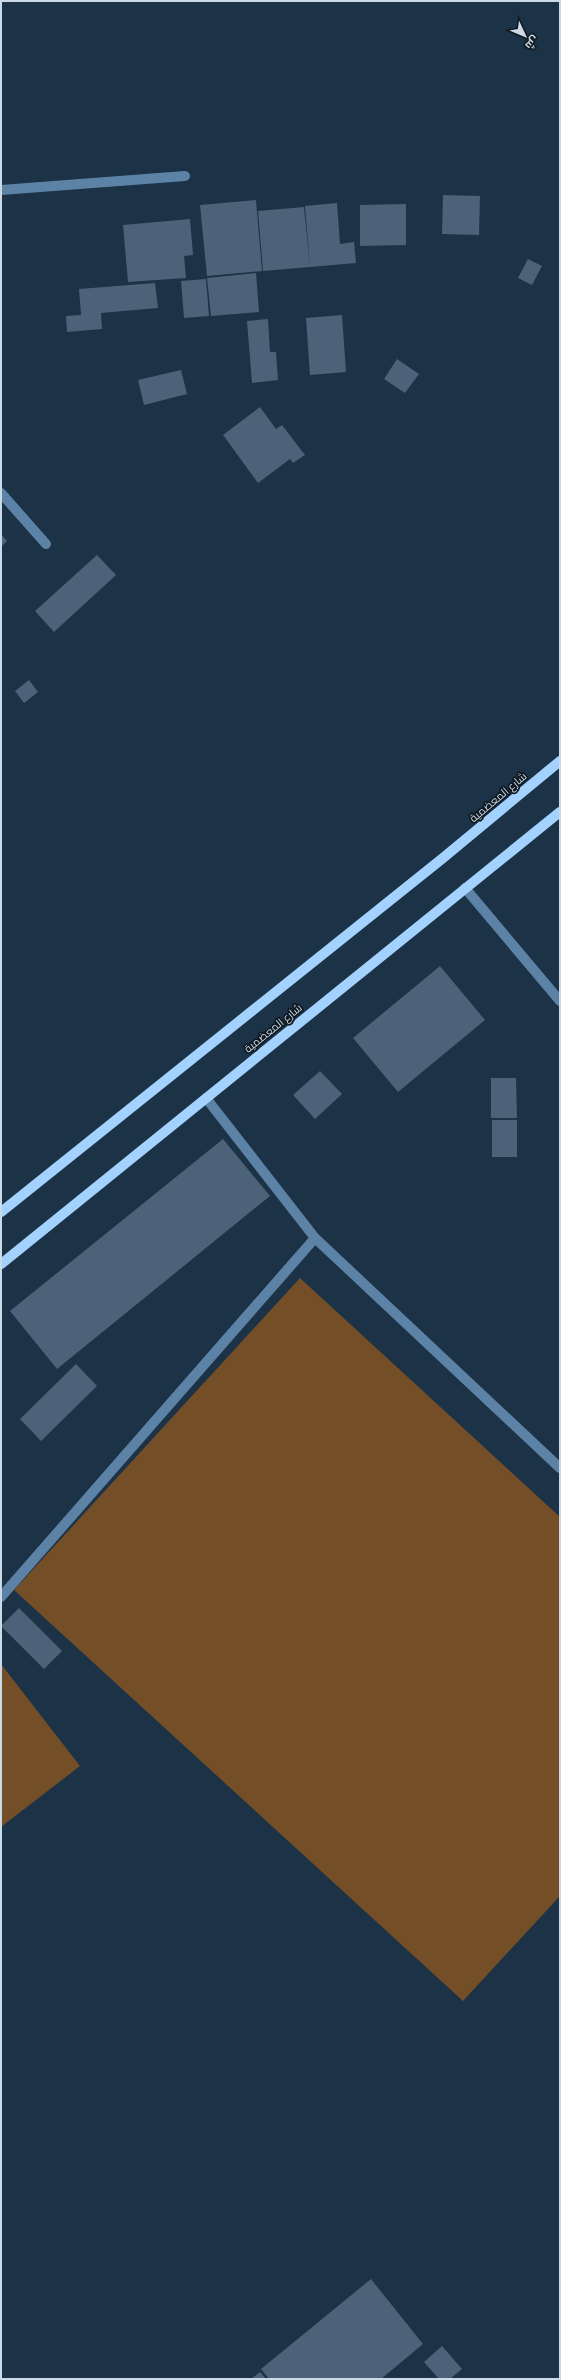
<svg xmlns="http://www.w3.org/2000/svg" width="561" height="2380" font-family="Signika,Cairo,sans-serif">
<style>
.green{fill:#734e26}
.building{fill:#4b6278}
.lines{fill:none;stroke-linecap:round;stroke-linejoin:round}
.minor{stroke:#5c82a6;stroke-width:10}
.major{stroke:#a4d2ff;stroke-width:10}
.labels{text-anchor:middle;stroke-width:3.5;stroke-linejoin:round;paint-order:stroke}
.street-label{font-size:11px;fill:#ccd9e6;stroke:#0f1922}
</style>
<rect width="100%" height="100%" fill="#1c3246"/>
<path class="green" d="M300,1278L560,1517V1896L463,2001L14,1590Z
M1,1664L80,1766L1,1827Z"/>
<path class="building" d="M443,195L480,196L479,235L442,234Z
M256,200L262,271L207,276L200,205Z
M337,203L340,244L354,242L356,263L310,267L305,206Z
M406,204V245L360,246V205Z
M304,207L310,267L263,271L258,211Z
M190,219L193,255L184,256L186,278L128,282L123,225Z
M528,259L542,266L532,285L518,278Z
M256,273L259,312L211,316L207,278Z
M206,279L209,316L184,318L181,281Z
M155,283L158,308L101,313L102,329L67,332L66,316L81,315L79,289Z
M342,315L346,372L310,375L306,318Z
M268,319L270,352H276L278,380L252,383L247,321Z
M397,359L419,374L405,393L384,379Z
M181,370L187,394L144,405L138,380Z
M260,407L276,429L282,425L305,455L293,463L290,459L258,483L223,435Z
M1,534L7,541L1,547Z
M97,555L116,575L54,632L35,611Z
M29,680L38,692L24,703L15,691Z
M440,966L485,1020L398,1092L353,1038Z
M320,1071L342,1094L315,1119L293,1095Z
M491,1078H516L517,1118H491Z
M492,1120H517V1157H492Z
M223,1139L270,1196L57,1369L10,1311Z
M76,1364L97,1386L41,1441L20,1419Z
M19,1608L62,1651L44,1669L1,1626Z
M371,2279L423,2344L381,2379H269L261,2369Z
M442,2346L462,2369L450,2379H439L424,2362Z
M260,2372L266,2379H251Z"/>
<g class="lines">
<path class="minor" d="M1,190L185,176
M1,493L46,544
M465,888L560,1001
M206,1098L315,1238
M1,1597L315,1238L560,1468"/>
<path class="major" d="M1,1212L443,858L560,761
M1,1264L560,812"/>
</g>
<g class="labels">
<g class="street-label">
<text transform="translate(498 797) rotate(-40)" y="4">شارع المعضمية</text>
<text transform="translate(273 1028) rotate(-39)" y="4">شارع المعضمية</text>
</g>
</g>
<rect width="561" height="2380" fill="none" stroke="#ccd9e6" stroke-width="4"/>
<g transform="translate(525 36) rotate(134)" stroke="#0f1922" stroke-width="3" paint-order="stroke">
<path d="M0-3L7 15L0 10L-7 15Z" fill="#ccd9e6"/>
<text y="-6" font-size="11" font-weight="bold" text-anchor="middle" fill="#ccd9e6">ش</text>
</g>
</svg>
